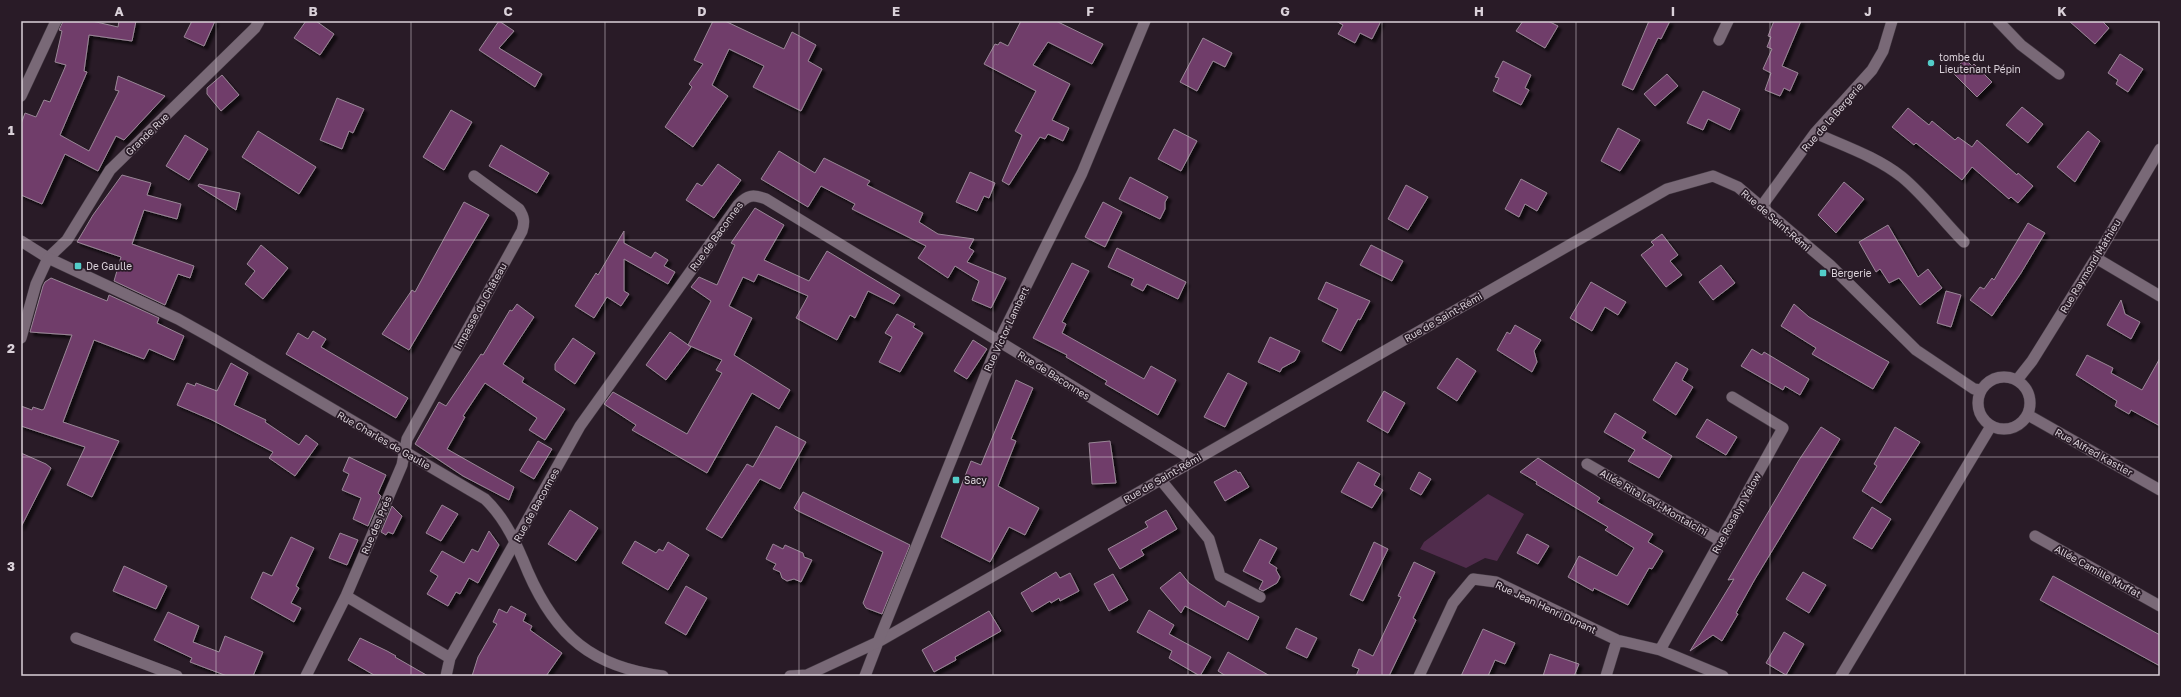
<svg xmlns="http://www.w3.org/2000/svg" width="2181" height="697" font-family="'Golos Text',sans-serif">
<style>
.green{fill:#502c4c}
.building{fill:#703c6b;stroke:#998796;filter:url(#shadow)}
.lines{fill:none;stroke-linecap:round;stroke-linejoin:round}
.minor-casing{stroke:#413740;stroke-width:12}
.tertiary-casing{stroke:#413740;stroke-width:12}
.minor{stroke:#796977;stroke-width:11}
.tertiary{stroke:#796977;stroke-width:11}
.grid{fill:none;stroke:#dad1d9;stroke-width:1;stroke-opacity:0.55}
.poi-dot{fill:#53cdc9;stroke:#291b27;stroke-width:1.5}
.labels{text-anchor:middle;stroke-width:3.5;stroke-linejoin:round;paint-order:stroke}
.poi-label{font-size:10px;fill:#dad1d9;stroke:#291b27;text-anchor:start}
.street-label{font-size:10px;fill:#dad1d9;stroke:#291b27}
.neatline{fill:none;stroke:#dad1d9;stroke-width:1.5}
.grid-label{font-size:13px;text-anchor:middle;font-weight:bold;fill:#dad1d9}
</style>
<defs>
<filter id="shadow"><feDropShadow dx="3.5" dy="3.5" stdDeviation="1" flood-color="#0009"/></filter>
</defs>
<rect width="100%" height="100%" fill="#291b27"/>
<path class="green" d="M1488,494L1524,514L1497,561L1485,558L1466,568L1420,549L1424,542Z"/>
<path class="building" d="M63,21H92L118,27L119,21H136L132,41L89,35L84,71L87,72L60,135L89,151L119,91L115,90L118,76L165,96L124,140L116,136L98,171L65,154L42,204L21,195V124L25,113L36,117L44,100L50,102L66,65L55,62L62,31L59,30Z
M192,21H215L204,46L184,37Z
M306,21H316L334,34L320,55L294,38Z
M499,21L514,31L499,48L542,74L535,87L479,50Z
M713,21H725L784,49L792,32L816,45L808,61L822,69L801,111L753,87L764,66L729,49L712,85L728,96L693,147L665,127L692,87L689,84L703,64L694,60Z
M1021,21H1056L1103,44L1092,64L1048,42L1033,65L1070,84L1052,120L1069,128L1063,141L1048,134L1045,139L1040,137L1009,185L1002,181L1022,135L1015,131L1036,91L984,64L995,44L998,45L1000,42L1008,46Z
M1336,21H1381L1372,39L1360,33L1355,43L1338,34L1343,25Z
M1523,21H1548L1558,26L1545,48L1516,31Z
M1649,21H1670L1661,39L1658,38L1633,90L1622,85Z
M1774,21H1801L1782,66L1798,73L1790,91L1784,88L1780,96L1765,90L1771,73L1763,69L1772,49L1767,47L1771,37L1768,36Z
M2069,21H2102L2109,28L2095,44Z
M1203,38L1232,53L1225,67L1213,61L1197,91L1180,82Z
M2120,54L2143,69L2128,92L2116,84L2118,80L2108,73Z
M1965,59L1972,66L1974,64L1992,82L1977,97L1952,72Z
M1503,61L1531,75L1525,88L1529,90L1521,105L1493,91L1499,78L1495,77Z
M1667,74L1678,86L1655,106L1644,94Z
M222,75L239,95L221,111L207,94V88Z
M1703,91L1740,109L1730,130L1708,119L1703,130L1687,123Z
M337,98L364,109L353,133L349,131L342,149L320,140Z
M2022,107L2043,124L2028,143L2006,125Z
M1908,108L1929,125L1932,121L1955,140L1958,137L1972,147L1977,140L2017,175L2018,173L2033,186L2018,203L2011,197L2009,199L1972,167L1962,180L1916,143L1914,145L1892,127Z
M451,110L472,122L444,170L423,157Z
M1618,128L1640,140L1620,171L1601,161Z
M1174,129L1197,141L1181,171L1158,159Z
M258,131L316,167L299,194L242,157Z
M2088,131L2100,141L2075,182L2057,167Z
M185,135L208,149L189,180L166,166Z
M501,145L549,173L537,193L489,166Z
M779,151L815,173L824,158L870,181L867,185L923,213L919,222L938,234L974,239L969,248L974,251L967,262L1006,278L991,308L972,300L979,281L955,266L948,278L918,258L926,246L852,209L855,204L821,186L808,207L761,179Z
M718,164L741,180L714,218L686,200L697,183L702,186Z
M970,172L995,183L989,198L984,196L977,211L956,202Z
M122,175L151,183L147,195L181,204L177,219L144,210L132,244L194,266L190,278L178,274L165,305L114,281L121,257L77,242L93,215Z
M1130,177L1168,197L1165,202V209L1160,219L1119,199Z
M1521,179L1547,193L1537,211L1525,204L1519,217L1505,209Z
M1844,182L1864,199L1836,233L1818,215Z
M199,184L240,193L236,210L198,186Z
M1406,185L1428,197L1408,230L1388,219Z
M464,202L489,215L409,350L382,334L412,290L415,292Z
M1103,202L1122,212L1105,247L1085,237Z
M755,208L784,225L764,260L809,281L827,251L900,295L894,304L868,291L855,318L850,315L837,340L796,318L808,296L758,274L754,282L743,277L729,306L752,318L734,355L790,390L779,409L752,393L707,473L632,430L636,425L604,404L613,392L687,434L722,373L716,370L722,360L688,345L711,301L691,287L699,277L717,285L735,245L731,243Z
M2028,223L2045,233L2021,273L1992,316L1970,300L1980,287L1984,289L1992,278L1994,280Z
M1888,225L1918,277L1928,269L1942,288L1920,305L1899,278L1889,283L1880,269L1876,272L1859,242Z
M624,231V243L651,258L655,252L668,260L664,266L675,272L668,284L624,259V291L629,294L621,306L607,297L594,318L575,306L596,273L598,275Z
M1662,234L1678,255L1670,261L1682,275L1666,287L1641,255L1654,245L1651,242Z
M261,245L288,268L263,299L245,284L255,271L247,264Z
M1371,245L1403,261L1392,281L1360,265Z
M1117,248L1186,282L1178,299L1147,284L1143,291L1131,285L1134,279L1108,267Z
M1072,263L1089,271L1062,322L1066,324L1062,333L1144,379L1151,366L1176,380L1158,415L1105,384L1107,381L1066,357L1067,355L1033,338Z
M1721,265L1735,283L1713,300L1699,282Z
M51,278L107,301L109,295L159,318L157,323L184,336L174,360L149,349L144,359L94,340L63,422L119,441L92,497L67,485L85,447L21,426V406L32,410L33,407L42,410L44,409L72,335L30,332L43,286L45,282Z
M1326,282L1370,301L1360,320L1358,319L1341,351L1322,341L1338,309L1318,299Z
M1591,282L1626,302L1618,315L1605,307L1592,331L1570,318Z
M1946,291L1961,295L1951,327L1937,323Z
M2121,300L2125,314L2140,322L2131,339L2107,325Z
M517,304L534,317L503,364L524,378L522,382L565,409L545,440L529,430L537,418L485,383L463,416L465,417L447,449L514,487L509,500L463,476L415,444L439,402L446,406L481,354L483,355L510,310L512,311Z
M1794,304L1809,317L1889,362L1873,389L1812,354L1816,348L1781,326Z
M897,314L915,324L913,327L923,333L900,372L879,362L892,337L885,333Z
M1515,325L1541,340L1534,351L1537,362L1532,372L1497,350L1507,332L1510,334Z
M313,331L326,339L321,347L408,398L396,418L286,354L298,333L308,339Z
M670,332L691,347L666,380L646,365Z
M1270,337L1300,351L1295,361L1282,368L1280,372L1258,362Z
M573,338L595,353L575,384L555,370V364Z
M973,340L987,349L967,379L954,371Z
M1752,349L1762,355L1764,352L1809,379L1800,395L1785,386L1783,390L1741,366Z
M2087,355L2113,368L2111,373L2142,390L2160,358V426L2131,410L2129,414L2115,406L2117,401L2076,375Z
M1457,358L1476,371L1457,401L1437,388Z
M1676,362L1688,369L1682,380L1693,387L1676,415L1653,400Z
M231,363L248,373L234,405L266,420L265,422L299,445L306,435L318,444L295,476L269,458L273,452L212,420L177,405L187,383L195,386L196,383L217,391Z
M1228,373L1247,383L1225,427L1204,417Z
M1016,380L1033,388L1011,439L1016,441L998,486L1039,508L1025,535L1009,527L990,562L941,537L971,461L981,465Z
M1384,391L1405,403L1388,433L1367,421Z
M1615,413L1646,432L1642,438L1672,456L1659,478L1628,461L1635,450L1604,432Z
M1707,419L1737,437L1726,455L1696,437Z
M776,426L806,442L780,489L760,479L722,538L706,529L747,464L753,467Z
M1821,427L1840,439L1755,579L1736,613L1738,614L1722,641L1713,635L1690,651L1734,579L1728,580L1799,460Z
M1895,427L1920,442L1881,503L1862,491L1877,466L1874,464Z
M538,441L552,449L534,479L520,471Z
M1110,441L1116,483L1092,484L1089,443Z
M21,453L46,464L51,468L21,527Z
M349,457L386,475L378,493L381,496L368,526L353,519L361,498L342,490L349,474L343,471Z
M1538,458L1600,498L1597,502L1653,534L1648,542L1663,551L1652,569L1649,568L1628,605L1594,588L1593,591L1568,577L1579,556L1617,576L1634,548L1605,530L1608,527L1536,484L1537,482L1520,472Z
M1358,462L1380,474L1374,485L1383,490L1372,508L1341,492Z
M1236,470L1238,473L1240,472L1249,487L1225,501L1214,482Z
M1419,472L1431,479L1421,495L1410,489Z
M803,492L910,545L882,614L866,608L863,603L883,552L796,510L794,508Z
M442,505L458,514L441,541L426,533Z
M392,506L402,516L393,534L388,532L386,535L381,532Z
M1872,507L1891,519L1872,549L1853,538Z
M570,510L598,528L576,561L548,544Z
M1166,510L1177,529L1141,550L1144,555L1120,569L1108,549L1148,527L1145,522Z
M489,531L499,545L478,583L469,578L460,594L456,592L448,606L427,594L438,576L430,571L442,551L464,563L472,549L478,552Z
M340,533L358,540L347,565L329,558Z
M1527,534L1549,546L1538,564L1517,553Z
M291,537L314,548L296,586L299,588L291,603L301,608L294,622L251,598L263,572L272,576Z
M1260,539L1277,548L1269,563L1277,568L1276,570L1280,577L1277,583L1263,591L1259,589L1263,581L1243,571Z
M635,541L656,553L659,549L663,551L668,542L689,555L668,590L622,563Z
M1374,542L1388,549L1363,601L1350,595Z
M773,544L783,549L785,545L803,553L804,557L812,560L801,582L794,579L787,581L782,578L780,572L773,569L776,564L766,559Z
M1414,562L1435,572L1413,618L1416,620L1389,676H1356L1359,669L1352,666L1359,649L1373,656L1401,597L1398,596Z
M124,566L167,586L156,609L113,591Z
M1056,572L1060,578L1070,573L1079,591L1060,601L1059,598L1051,603L1050,601L1032,612L1021,593Z
M1180,572L1189,583L1225,607L1228,601L1259,617L1248,640L1185,606L1181,613L1160,588Z
M1803,572L1826,585L1809,613L1786,599Z
M1113,574L1128,600L1109,611L1094,584Z
M2053,576L2160,635V666L2040,600Z
M686,586L707,598L686,635L665,623Z
M511,606L526,614L523,621L532,626L530,630L562,653L546,676H472L478,657L497,624L493,622L499,609L507,613Z
M1149,610L1174,625L1169,634L1211,657L1200,676L1169,658L1172,651L1137,632Z
M989,611L1001,631L955,657L956,660L934,672L922,650Z
M168,612L199,626L193,642L219,652L225,636L263,652L253,676H227L190,662L192,658L154,640Z
M1296,628L1317,638L1307,658L1286,648Z
M1483,629L1515,643L1505,664L1495,660L1488,676H1461Z
M1784,632L1804,644L1786,675L1766,663Z
M360,638L387,651L396,656L395,657L428,676L374,675L348,660Z
M1228,652L1270,676H1226L1218,671Z
M1550,654L1579,664L1574,676H1543Z"/>
<g class="lines">
<g class="minor-casing">
<path id="minor" d="M1998,21L2021,45L2059,74
M1719,40L1728,21
M21,96L56,21
M1815,133C1844,146 1877,157 1902,177C1925,196 1943,221 1964,242
M1761,207L1815,133L1872,70L1883,51L1892,21
M21,241L48,258L67,240L110,170L255,28L259,21
M2096,258L2160,296
M2028,415L2160,490
M1587,464L1721,541
M1160,479L1209,539L1220,576L1260,597
M2035,536L2160,606
M346,596L450,658L446,676
M76,638L177,676
M1660,650L1783,428L1732,397
M450,658L580,426L738,205C747,195 753,194 766,199L1193,460
M306,676L346,596L402,465L407,439L522,231C525,222 524,217 519,209L474,176
M865,676L878,642L1667,189L1713,176L1738,187L1830,265L1916,350L1974,389L1981,390
M1419,676L1453,603L1473,579L1496,582L1617,640L1660,650L1723,676
M1606,676L1617,640"/>
</g>
<g class="tertiary-casing">
<path id="tertiary" d="M21,338L36,284L48,258L178,319L212,338L485,499C506,519 517,545 528,572C556,636 592,667 663,676
M1978 403a26 26 0 1 1 52 0a26 26 0 1 1-52 0Z
M2017,380L2032,361L2096,258L2160,149
M790,676L807,675L878,642L999,341L1082,173L1145,21
M1841,676L1991,426"/>
</g>
<use href="#minor" class="minor"/>
<use href="#tertiary" class="tertiary"/>
</g>
<path class="grid" d="M216,21V676M411,21V676M605,21V676M799,21V676M993,21V676M1188,21V676M1382,21V676M1576,21V676M1770,21V676M1965,21V676M21,240H2160M21,457H2160"/>
<g class="poi-dot">
<circle cx="1931" cy="63" r="4"/>
<rect x="74" y="262" width="8" height="8" rx="2"/>
<rect x="1819" y="269" width="8" height="8" rx="2"/>
<rect x="952" y="476" width="8" height="8" rx="2"/>
</g>
<g class="labels">
<g class="poi-label">
<text x="1939" y="61">tombe du<tspan x="1939" dy="12">Lieutenant Pépin</tspan></text>
<text x="86" y="270">De Gaulle</text>
<text x="1831" y="277">Bergerie</text>
<text x="964" y="484">Sacy</text>
</g>
<g class="street-label">
<text transform="translate(1832 117) rotate(-49)" y="4">Rue de la Bergerie</text>
<text transform="translate(147 134) rotate(-44)" y="4">Grande Rue</text>
<text transform="translate(1776 220) rotate(41)" y="4">Rue de Saint-Rémi</text>
<text transform="translate(716 236) rotate(-54)" y="4">Rue de Baconnes</text>
<text transform="translate(2090 266) rotate(-59)" y="4">Rue Raymond Mathieu</text>
<text transform="translate(480 306) rotate(-61)" y="4">Impasse du Château</text>
<text transform="translate(1443 317) rotate(-30)" y="4">Rue de Saint-Rémi</text>
<text transform="translate(1006 329) rotate(-65)" y="4">Rue Victor Lambert</text>
<text transform="translate(1054 375) rotate(32)" y="4">Rue de Baconnes</text>
<text transform="translate(384 440) rotate(30)" y="4">Rue Charles de Gaulle</text>
<text transform="translate(2094 452) rotate(29)" y="4">Rue Alfred Kastler</text>
<text transform="translate(1162 478) rotate(-30)" y="4">Rue de Saint-Rémi</text>
<text transform="translate(1654 502) rotate(30)" y="4">Allée Rita Levi-Montalcini</text>
<text transform="translate(536 505) rotate(-61)" y="4">Rue de Baconnes</text>
<text transform="translate(1736 513) rotate(-61)" y="4">Rue Rosalyn Yalow</text>
<text transform="translate(376 525) rotate(-67)" y="4">Rue des Prés</text>
<text transform="translate(2098 571) rotate(29)" y="4">Allée Camille Muffat</text>
<text transform="translate(1546 607) rotate(25)" y="4">Rue Jean Henri Dunant</text>
</g>
</g>
<rect width="2181" height="697" fill="none" stroke="#291b27" stroke-width="44"/>
<rect x="22" y="22" width="2137" height="653" class="neatline"/>
<g class="grid-label">
<text x="119" y="16">A</text>
<text x="313" y="16">B</text>
<text x="508" y="16">C</text>
<text x="702" y="16">D</text>
<text x="896" y="16">E</text>
<text x="1090" y="16">F</text>
<text x="1285" y="16">G</text>
<text x="1479" y="16">H</text>
<text x="1673" y="16">I</text>
<text x="1868" y="16">J</text>
<text x="2062" y="16">K</text>
<text x="11" y="135">1</text>
<text x="11" y="353">2</text>
<text x="11" y="571">3</text>
</g>
</svg>
